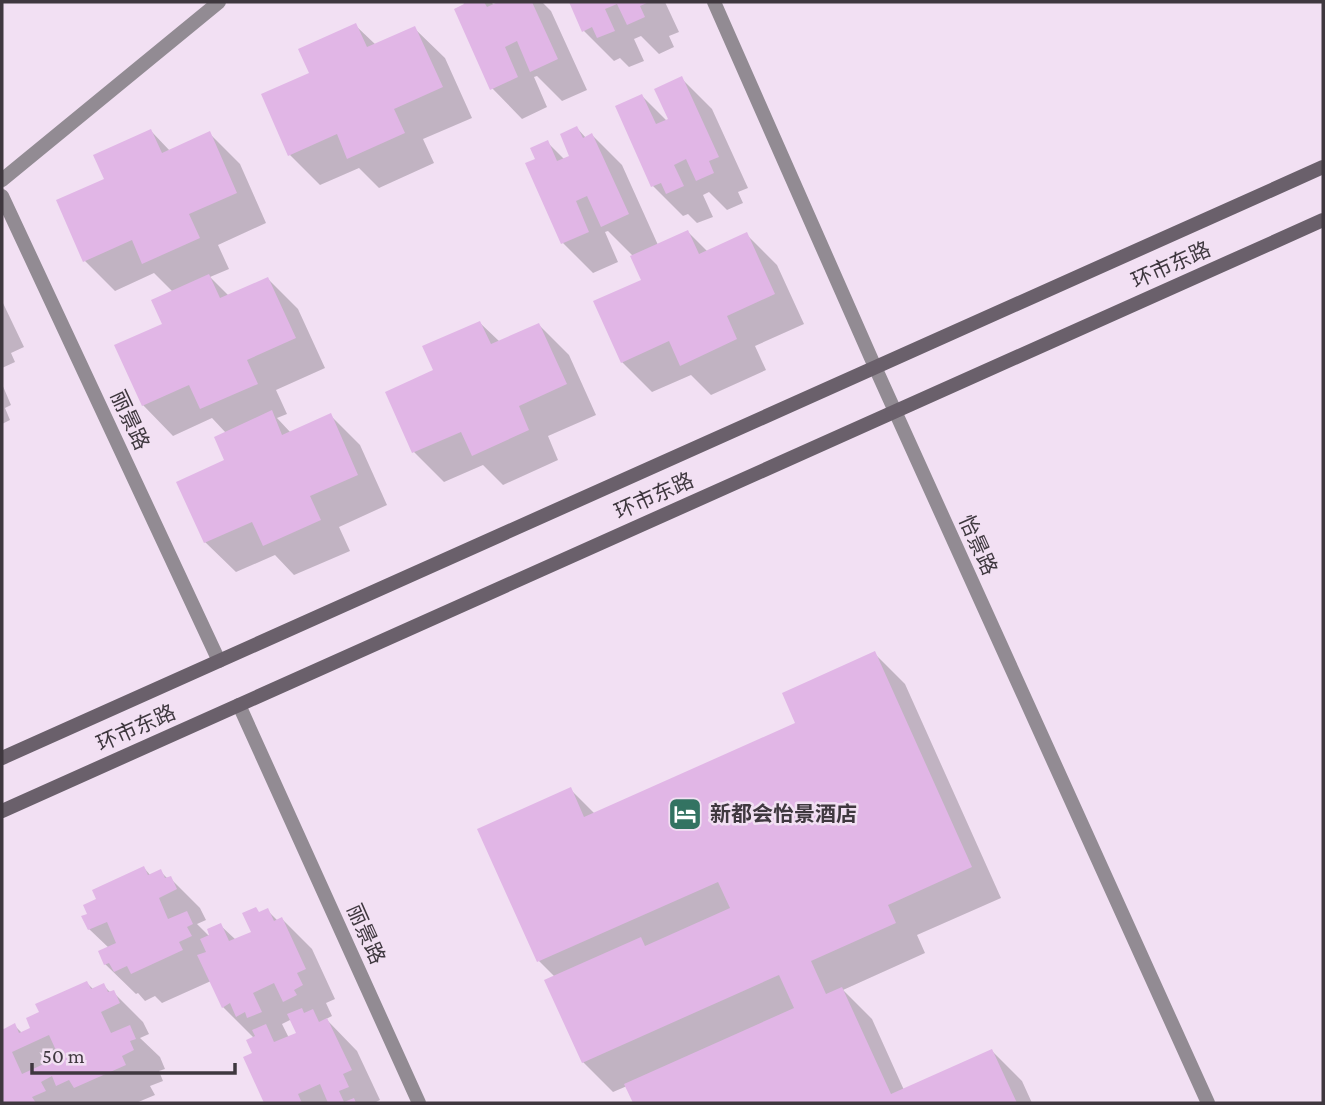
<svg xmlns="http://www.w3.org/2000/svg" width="1325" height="1105" font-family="'Crimson Pro','Noto Sans SC',serif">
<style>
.shadow{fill:#0003;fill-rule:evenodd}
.building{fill:#e1b6e6;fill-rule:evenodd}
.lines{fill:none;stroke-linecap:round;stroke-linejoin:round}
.minor{stroke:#928b93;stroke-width:14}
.secondary{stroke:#6a606b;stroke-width:14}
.labels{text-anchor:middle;stroke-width:5;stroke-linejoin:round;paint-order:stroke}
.street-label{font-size:21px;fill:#3f383f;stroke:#f2e0f3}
.poi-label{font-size:21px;font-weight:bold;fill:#3f383f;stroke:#f2e0f3;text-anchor:start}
</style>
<rect width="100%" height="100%" fill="#f2e0f3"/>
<path class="shadow" d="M465,2H491L494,5L501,2H542L551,11L587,90L562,101L537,76L534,77L547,107L522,119L492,88Z
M571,2H665L679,32L669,36L674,47L659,54L641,36L634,39L644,61L629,67L620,58L614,61L584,31Z
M356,26L376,45L414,28L445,58L472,118L423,139L434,163L379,188L359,168L320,185L290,155L311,74Z
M682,79L712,109L748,188L738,192L743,203L727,210L709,192L703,195L713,217L697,223L688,214L683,216L653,186L642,96L667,121L670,120Z
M577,128L586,138L592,135L622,165L658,245L688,232L708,252L747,235L777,265L804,324L755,346L766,370L711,395L691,375L652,392L622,362L643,281L633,256L608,231L605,232L618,262L593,273L563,243L537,160L547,142L565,160L572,157Z
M151,131L170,151L209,133L240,164L266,223L218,245L229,269L210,277L229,296L268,279L298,309L325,368L276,390L287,414L277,418L291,433L330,415L360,445L387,505L339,527L350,551L294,575L275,555L236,572L205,542L227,461L226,433L212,418L173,436L143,405L173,292L154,273L115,291L85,261L106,179Z
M2,301L24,347L11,353L15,362L2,368Z
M480,323L500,342L539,325L569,355L596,415L548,436L558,460L503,485L483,465L444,482L414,452L436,371Z
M2,384L11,405L5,408L10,420L2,424Z
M875,654L905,684L1001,898L917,935L925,953L843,990L872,1019L904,1090L992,1051L1022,1081L1032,1103H635L627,1086L613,1092L583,1062L555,977L539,961L570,789L595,814L798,724Z
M144,868L151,876L160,871L168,879L170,878L200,908L206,920L197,924L213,940L220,925L236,940L253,932L260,913L267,910L278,921L282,919L312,949L335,999L326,1003L332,1016L326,1019L357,1051L380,1100L374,1103H266L245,1057L254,1054V1038L223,1007L211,981L162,1003L155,996L145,1001L138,993L136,994L105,964L109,948L89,929V914L98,900ZM292,1019L298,1034L289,1038L282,1024Z
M87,983L94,990L103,985L111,993L113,992L143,1022L149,1034L140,1038L160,1057L165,1069L159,1071L163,1081L150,1086L155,1095L136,1103H2V1027L4,1030L14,1025L22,1033L32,1029Z"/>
<path class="building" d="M463,2H484L487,7L498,2H532L558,59L530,72L517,41L505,47L518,77L490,90L454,9L464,4Z
M569,2H649L640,6L645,17L627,25L617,4L605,9L615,31L597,38L592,27L582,32Z
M356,23L367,47L415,26L443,87L394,109L405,133L347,159L337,134L288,156L261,94L309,73L298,49Z
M682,76L719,157L709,161L714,173L696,181L686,159L674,165L684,186L666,194L661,183L651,187L615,106L642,94L656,124L668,119L654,89Z
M577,126L583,138L592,133L629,214L601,227L587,196L576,201L589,232L561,244L525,163L535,159L530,148L548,140L557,161L569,156L560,134Z
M151,129L162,153L210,131L237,193L189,214L200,238L142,264L132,240L83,262L56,200L104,179L93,155Z
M688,230L699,254L747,232L775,294L727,316L737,339L680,366L669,341L621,363L593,301L641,280L630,256Z
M209,274L220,298L268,277L296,338L247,360L258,384L200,409L189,385L142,406L114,345L162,324L151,300Z
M480,321L491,344L539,323L567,384L519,406L529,430L472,456L461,432L412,453L385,392L433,370L422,346Z
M272,410L282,435L331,413L358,475L310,496L321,520L263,546L252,522L204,543L176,482L224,460L214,437Z
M875,651L972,867L888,905L896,923L811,961L826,994L842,987L891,1094L992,1049L1017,1103H633L624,1084L794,1008L779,975L582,1063L544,980L641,937L645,946L730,908L718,882L537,962L477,829L571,787L584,817L795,723L782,693Z
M144,866L148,875L161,869L165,878L171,876L177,889L159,898L168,919L187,911L193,924L187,927L192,936L179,942L183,950L131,974L127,966L114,972L109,963L104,965L98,951L116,943L107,922L88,930L81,916L87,914L83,905L96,899L92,890Z
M256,907L259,912L268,908L274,921L282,917L306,969L297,973L303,985L294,990L297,995L283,1002L274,983L253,993L262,1012L247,1018L245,1012L236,1017L230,1003L222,1008L197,955L206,952L200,939L209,935L207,929L221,923L229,941L251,932L242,913Z
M87,981L91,989L104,983L108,992L114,990L120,1003L101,1012L111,1033L130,1025L136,1039L130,1041L134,1050L122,1056L126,1065L74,1088L69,1080L56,1086L52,1076L41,1082L46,1091L32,1097L36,1103H2V1030L15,1023L19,1033L30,1028L26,1018L39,1012L35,1004ZM49,1035L59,1057L22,1074L12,1052Z
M302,1008L304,1013L313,1009L319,1022L327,1018L352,1070L343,1074L349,1087L339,1091L344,1102L354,1098L356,1103H328L320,1084L298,1094L302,1103H264L243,1057L252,1053L246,1040L255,1036L252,1030L266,1024L274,1042L296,1033L287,1014Z"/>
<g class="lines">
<path class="minor" d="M714,2L875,367L1208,1103
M2,180L219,2
M2,196L219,661
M239,705L419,1103"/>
<path class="secondary" d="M2,758L1323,167
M2,811L1323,220"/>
</g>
<defs>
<g id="hotel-square" transform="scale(1.75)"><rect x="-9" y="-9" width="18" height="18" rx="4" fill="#337362" stroke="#f2e0f3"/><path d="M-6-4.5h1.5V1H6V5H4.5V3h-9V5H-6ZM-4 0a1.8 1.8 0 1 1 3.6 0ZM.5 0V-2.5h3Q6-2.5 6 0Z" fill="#fff"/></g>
</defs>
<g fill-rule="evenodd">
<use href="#hotel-square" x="685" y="814"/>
</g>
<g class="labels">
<g class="street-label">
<text transform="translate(1171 265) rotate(-24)" y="7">环市东路</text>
<text transform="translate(130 420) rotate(65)" y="7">丽景路</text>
<text transform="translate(654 496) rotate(-24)" y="7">环市东路</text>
<text transform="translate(978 545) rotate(66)" y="7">怡景路</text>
<text transform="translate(136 728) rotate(-24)" y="7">环市东路</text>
<text transform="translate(366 934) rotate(66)" y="7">丽景路</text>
</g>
<g class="poi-label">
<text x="710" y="821">新都会怡景酒店</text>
</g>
</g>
<rect width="1325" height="1105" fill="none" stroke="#3f383f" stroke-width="7"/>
<path d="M32 1063v10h203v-10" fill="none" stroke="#3f383f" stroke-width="3.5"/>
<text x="42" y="1063" font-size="21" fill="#3f383f" stroke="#f2e0f3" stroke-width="5" paint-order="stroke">50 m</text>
</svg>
